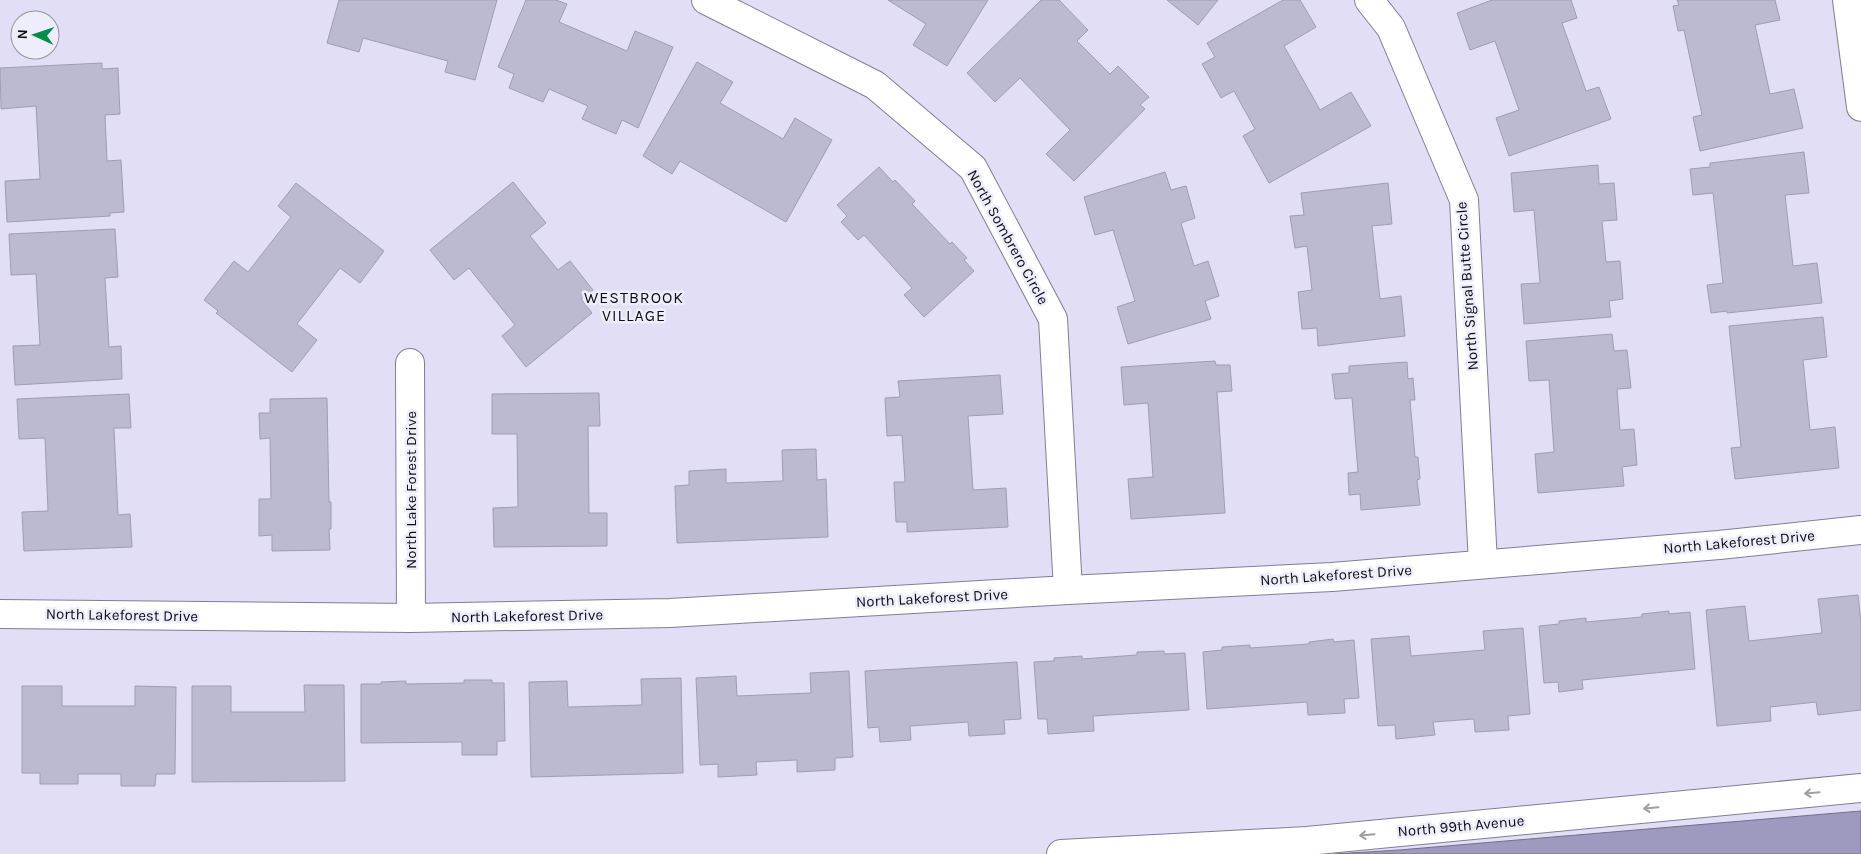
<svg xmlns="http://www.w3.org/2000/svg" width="1861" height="854" font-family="Karla,sans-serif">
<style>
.water{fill:#9e99be;stroke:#736f8b}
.building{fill:#bcbad1;stroke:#9f9db3}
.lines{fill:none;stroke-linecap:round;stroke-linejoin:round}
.street-casing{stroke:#817e94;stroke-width:30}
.secondary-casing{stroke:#817e94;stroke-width:30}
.street{stroke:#fff;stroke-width:28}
.secondary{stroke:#fff;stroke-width:28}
.oneway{stroke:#9f9ea1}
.labels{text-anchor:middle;stroke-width:5;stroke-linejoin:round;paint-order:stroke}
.street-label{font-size:15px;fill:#0e0d15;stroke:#eeedfb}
.neighbourhood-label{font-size:16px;letter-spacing:1px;fill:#0e0d15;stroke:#eeedfb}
</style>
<rect width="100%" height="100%" fill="#e1def6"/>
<path class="water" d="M1861,811V854H1334L1399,850Z"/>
<path class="building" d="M339,0H497L475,80L445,72L448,61L363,38L359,52L327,43Z
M526,0H556L567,4L559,22L627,51L635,31L673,47L638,128L622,120L616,134L582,119L588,106L549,89L543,102L509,88L514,74L498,67Z
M888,0H988L947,66L913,45L926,24Z
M1041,0H1059L1088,30L1077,41L1110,74L1118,66L1149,97L1140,105L1145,109L1074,181L1046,154L1070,130L1020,78L995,102L967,73Z
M1167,0H1218L1198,25Z
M1283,0H1300L1316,27L1284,46L1320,110L1351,92L1371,126L1269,183L1243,136L1255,129L1234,91L1221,98L1202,64L1215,57L1207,43Z
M1492,0H1571L1577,18L1562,23L1586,91L1599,87L1611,119L1509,156L1496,118L1519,110L1495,41L1470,50L1457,13Z
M1677,0H1775L1780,20L1755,25L1770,94L1794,89L1803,128L1700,151L1693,117L1702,115L1684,30L1678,31L1673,6L1679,5Z
M697,62L733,82L720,103L783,139L795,118L832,140L786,222L680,161L672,174L643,156Z
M102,63V69L118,68L120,114L105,115L107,161L121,160L124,212L110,213V216L7,222L5,181L40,179L36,106L1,109L0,68Z
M1804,152L1809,193L1785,195L1793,266L1817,263L1822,303L1727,313V311L1711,313L1707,285L1723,283L1713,193L1693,195L1690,169L1710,167V163Z
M1598,165L1599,184L1614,183L1617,220L1602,221L1606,262L1620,261L1623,299L1609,301L1611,317L1524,324L1521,284L1540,283L1534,210L1514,212L1511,173Z
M879,167L893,182L895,180L915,201L912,204L950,244L952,242L967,258L964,260L974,271L924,317L904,295L912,288L864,235L858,240L841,222L847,216L837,205Z
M1165,172L1171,190L1186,186L1195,218L1181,223L1194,266L1208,261L1219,296L1205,301L1211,319L1128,344L1117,307L1135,301L1113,230L1095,235L1084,197Z
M513,182L546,223L530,236L558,270L570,261L593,290L581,299L592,313L526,367L502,336L515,325L469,268L454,280L430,250Z
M296,183L384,251L360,283L340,268L297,324L317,340L292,372L216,313L218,311L204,300L234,261L248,272L291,217L278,206Z
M1388,183L1392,224L1372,226L1380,299L1401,296L1405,336L1318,346L1317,328L1302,329L1298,292L1312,290L1307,246L1295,248L1290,216L1304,215L1301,193Z
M115,229L118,277L105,278L109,347L121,346L122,379L15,385L13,346L40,345L36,274L11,275L9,234Z
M1823,317L1827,357L1803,360L1810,430L1835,427L1839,468L1735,479L1731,448L1741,447L1729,326Z
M1612,334L1614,351L1627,350L1631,388L1617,389L1620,430L1634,429L1637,465L1622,467L1624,486L1538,493L1535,454L1554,452L1549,380L1529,381L1526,341Z
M1215,361L1216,365H1230L1232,391L1217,392L1225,513L1131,519L1128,479L1153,477L1148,403L1124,405L1121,367Z
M1407,362L1408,379L1413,378L1415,400H1410L1415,457H1418L1420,479L1417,480L1420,505L1361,510L1360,494L1349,495L1348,473L1358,472L1352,398L1335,399L1332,374L1349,373V366Z
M1000,375L1003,414L968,416L973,490L1006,488L1008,527L907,532V522H896L894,482H905L902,435L887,436L885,398L900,397L898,381Z
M599,393L600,426H588L589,513H607V546L494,547L493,508L518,507L517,434H492V394Z
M129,394L131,428H114L118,515L130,514L132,547L24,551L22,512L48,511L45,438L19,439L17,399Z
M327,398L329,502H331V529H329L330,550L272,551V535L259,536V499H271L270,438L260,439L259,413H270V399Z
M816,449L817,480L826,479L828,537L677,543L675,486L689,485V471L726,469V483L783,481L782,450Z
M1858,595L1861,623V710L1818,715L1816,702L1770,707L1771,721L1717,726L1706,610L1745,606L1749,641L1822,633L1818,599Z
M1669,611V614L1690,612L1695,669L1582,680L1583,689L1559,692L1558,682L1544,683L1539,626L1559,624V621L1586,618V622L1642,617V614Z
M1523,628L1530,714L1508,716L1509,730L1475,732L1474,719L1433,722L1435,735L1396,739L1395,725L1378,726L1371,639L1409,636L1411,656L1485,650L1483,631Z
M1333,639L1334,642L1354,640L1359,698L1344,699L1345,713L1308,715L1307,702L1207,709L1203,652L1222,650V647L1250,645V648L1309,644V642Z
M1164,651V654L1185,653L1189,710L1093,716L1094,731L1048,734L1047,719H1038L1034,662L1054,661V658L1082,656V659L1137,655V652Z
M1017,662L1021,719L1004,720L1005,734L969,736L968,722L910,726L911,740L880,742L879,727L868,728L865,671Z
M849,671L853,757L835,758V770L797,772V760L756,762L757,775L718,777V764L700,765L696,678L736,676L737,696L811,693L810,673Z
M681,678L683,773L531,777L529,682L567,681L568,707L642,705L641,679Z
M464,680H492V683H504L505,741H497V755H462V742L361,743V684H381V682L406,681V684L464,683Z
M304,685H344L345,781L192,782V686H231V712H305Z
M22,686H62V706H135V686L176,687L175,774H156L155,786H121V774H78V784H40V773H22Z"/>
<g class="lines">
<g class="street-casing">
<path id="street" d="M706,0L875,85L973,168L1053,319L1068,590
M1369,0L1391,28L1464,200L1483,563
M1847,0L1861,107
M410,363L411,618
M0,614L411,618L670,613L1068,590L1332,577L1719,545L1861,530"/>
</g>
<g class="secondary-casing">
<path id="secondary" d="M1061,854L1307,841L1861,788"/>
</g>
<use href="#street" class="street"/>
<use href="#secondary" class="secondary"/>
</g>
<defs><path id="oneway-shaft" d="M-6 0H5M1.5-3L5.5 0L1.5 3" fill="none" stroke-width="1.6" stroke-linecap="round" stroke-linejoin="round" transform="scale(1.25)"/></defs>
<g class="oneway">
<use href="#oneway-shaft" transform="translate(1812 793) rotate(175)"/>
<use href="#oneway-shaft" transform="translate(1651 808) rotate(175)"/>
<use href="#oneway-shaft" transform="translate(1367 835) rotate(175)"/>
</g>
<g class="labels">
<g class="street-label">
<text transform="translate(1008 237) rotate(61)" y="5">North Sombrero Circle</text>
<text transform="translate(1467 286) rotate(-94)" y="5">North Signal Butte Circle</text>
<text transform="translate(411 490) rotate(-90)" y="5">North Lake Forest Drive</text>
<text transform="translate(1739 542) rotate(-5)" y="5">North Lakeforest Drive</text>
<text transform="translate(1336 575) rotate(-4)" y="5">North Lakeforest Drive</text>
<text transform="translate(932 598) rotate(-3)" y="5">North Lakeforest Drive</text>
<text transform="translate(122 615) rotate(1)" y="5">North Lakeforest Drive</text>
<text transform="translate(527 616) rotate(-1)" y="5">North Lakeforest Drive</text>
<text transform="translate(1461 826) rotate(-5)" y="5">North 99th Avenue</text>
</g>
<g class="neighbourhood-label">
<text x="634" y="303">WESTBROOK<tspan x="634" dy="18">VILLAGE</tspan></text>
</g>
</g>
<g transform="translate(35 35) rotate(273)"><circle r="24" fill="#eeedfb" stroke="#94939f"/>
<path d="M0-4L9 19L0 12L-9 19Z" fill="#038d4a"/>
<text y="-8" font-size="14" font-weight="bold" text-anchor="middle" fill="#0e0d15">N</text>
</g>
</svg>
